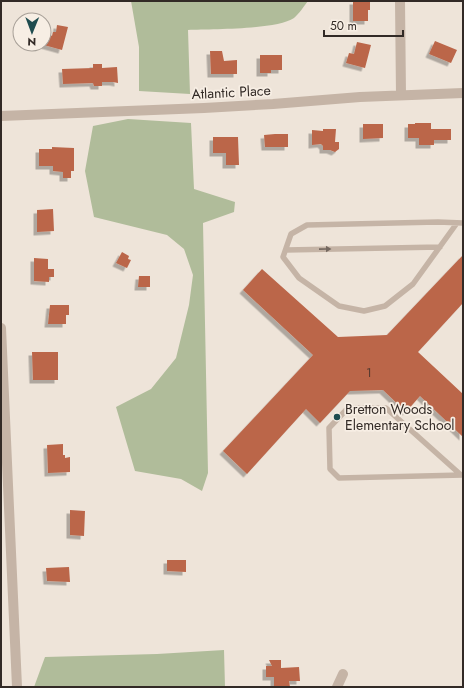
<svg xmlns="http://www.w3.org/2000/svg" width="464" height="688" font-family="Jost,sans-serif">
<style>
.green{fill:#b0bc9a}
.building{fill:#bb664a;filter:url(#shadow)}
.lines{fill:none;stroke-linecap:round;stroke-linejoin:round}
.lane{stroke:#c5b4a6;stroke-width:5.5}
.street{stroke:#c5b4a6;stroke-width:10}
.oneway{fill:#746860}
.poi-dot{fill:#1f4c4f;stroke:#f7eee4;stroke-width:1.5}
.labels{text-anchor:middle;stroke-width:3.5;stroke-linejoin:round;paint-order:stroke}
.number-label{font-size:12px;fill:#54392f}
.street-label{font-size:14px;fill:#322a26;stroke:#f7eee4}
.poi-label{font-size:14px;fill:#322a26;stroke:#f7eee4;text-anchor:start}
</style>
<defs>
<filter id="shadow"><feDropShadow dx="-3.5" dy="3.5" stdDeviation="0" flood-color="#0004"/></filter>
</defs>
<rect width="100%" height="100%" fill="#eee4d9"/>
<path class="green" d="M131,1H308C304,6 299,14 294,18C276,30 211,29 188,30L190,94L139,91V47Z
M128,119L191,123L194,189L235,202L234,212L203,223L208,473L202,491L181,479L135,471L116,407L151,389L176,358L189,305L193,275L184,249L167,235L94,217L85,171L93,126Z
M224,650L225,687H34L45,657L157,654Z"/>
<path class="building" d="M353,1H370V10H368V21H353Z
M57,25L68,27L62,50L44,45V34L52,36L53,32H56Z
M435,41L457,50L451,63L429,54Z
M357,42L371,45L365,68L346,63L349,53L354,54Z
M210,51H222L224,61L237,60V74H211Z
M260,55H282V70H271V73H260Z
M93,64H102V68L117,67L118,83L113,82H102V86H94L93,83L63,84L62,69L93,68Z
M415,123H431V129H451V140H434V145H419V138H408V124H415Z
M363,124H383V138L363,139Z
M323,129H336L335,142H339V149L335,152L330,150H323V146L321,144L312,145V130L323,131Z
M275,134H288V147H265L264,135Z
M213,137H238L239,165H226V153H213Z
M52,147L74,148V171H71V178H63V172L53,171V166H39V149H52Z
M53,209L54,231L37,232V210Z
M122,252L129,256L128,259L131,260L127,268L116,263Z
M463,255V303L418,352L463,394V437L420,396L406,412L383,390L350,391L320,423L306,409L247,474L223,451L313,355L243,290L262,269L338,337L387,335Z
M34,258L48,259V269H54V277H49V282L34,281Z
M139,276H150V287H138Z
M50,305H69V315H66V324H48Z
M32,352H58V380H33Z
M63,444V455H65V458L70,457V472L48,473L47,445Z
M70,510L85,511L84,536L70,535Z
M167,560H186V572L167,571Z
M69,567L70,582L47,581L46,568Z
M269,660H281V668L299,667L300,681H289L290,687H274V677H266V666H272Z"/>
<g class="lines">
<path class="lane" d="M457,223L413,284L385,306L364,311L339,306L299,278L283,257L291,234L307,225L438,222L463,223
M286,250L440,247
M461,475L386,408H348L329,428L330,469L339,478L463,475"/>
<path class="street" d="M400,1L401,95
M1,116L204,108L273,104L360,97L463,93
M1,328L17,687
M337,687L343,674"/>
</g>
<defs><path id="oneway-solid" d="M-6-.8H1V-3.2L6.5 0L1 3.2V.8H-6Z"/></defs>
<use class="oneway" href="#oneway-solid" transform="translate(325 249) rotate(-1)"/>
<circle class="poi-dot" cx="337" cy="417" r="4"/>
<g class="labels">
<g class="number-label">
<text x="369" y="377">1</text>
</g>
<g class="street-label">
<text transform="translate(231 92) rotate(-3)" y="5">Atlantic Place</text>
</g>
<g class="poi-label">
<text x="345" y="414">Bretton Woods<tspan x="345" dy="16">Elementary School</tspan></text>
</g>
</g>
<rect width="464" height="688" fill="none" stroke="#322a26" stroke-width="4"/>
<g transform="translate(32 32) rotate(181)"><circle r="19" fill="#f7eee4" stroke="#a8a098"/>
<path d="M0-3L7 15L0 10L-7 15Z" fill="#1f4c4f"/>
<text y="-6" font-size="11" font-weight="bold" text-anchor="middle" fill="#322a26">N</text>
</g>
<path d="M324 30v6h79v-6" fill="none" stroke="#322a26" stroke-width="2"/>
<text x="330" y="30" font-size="12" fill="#322a26" stroke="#f7eee4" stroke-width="3" paint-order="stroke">50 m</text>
</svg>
